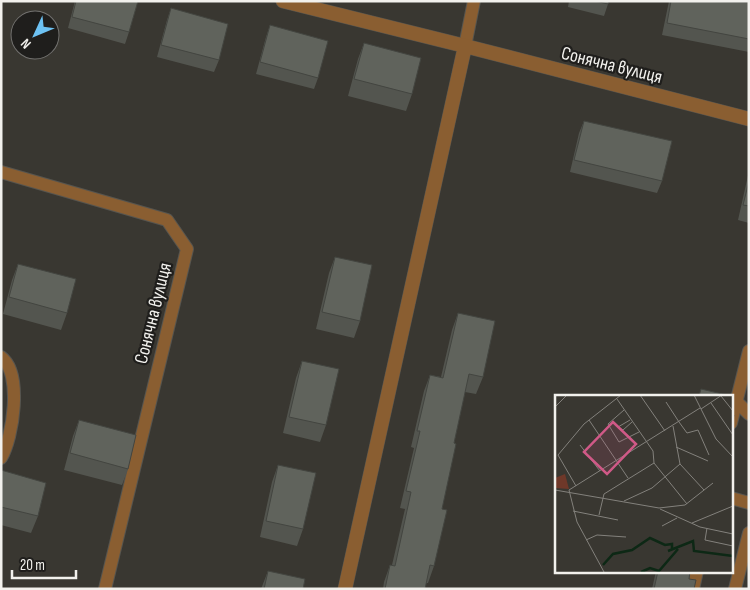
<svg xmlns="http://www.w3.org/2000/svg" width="750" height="590" font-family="'Sofia Sans Condensed',sans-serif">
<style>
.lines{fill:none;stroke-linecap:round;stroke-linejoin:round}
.service-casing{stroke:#57554f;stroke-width:14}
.minor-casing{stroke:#57554f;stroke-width:15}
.service{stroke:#8a5e31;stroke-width:12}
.minor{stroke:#8a5e31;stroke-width:14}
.wall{fill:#53554f}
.building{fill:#60635c;stroke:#434540}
.labels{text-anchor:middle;stroke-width:4.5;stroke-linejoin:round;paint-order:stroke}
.street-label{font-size:19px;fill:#f2f1ed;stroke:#1f1e1c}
.inset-river{fill:none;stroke:#0d2815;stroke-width:2.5}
.inset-road{fill:none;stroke:#83817c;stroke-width:1}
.view{fill:#d05987;fill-opacity:0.15;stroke:#d05987;stroke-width:2.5}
.inset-edge{fill:none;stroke:#f2f1ed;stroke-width:2.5}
</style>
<rect width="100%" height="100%" fill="#393731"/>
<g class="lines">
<g class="service-casing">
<path id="service" d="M465,46L474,1
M1,172L167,220L187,249L105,589
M1,357C23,373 13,438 1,458
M736,401L749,414
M731,423L749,351
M731,498L749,503
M693,589L697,571
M735,589L749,533"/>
</g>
<g class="minor-casing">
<path id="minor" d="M283,1L465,46L749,119
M345,589L465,46"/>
</g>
<use href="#service" class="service"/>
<use href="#minor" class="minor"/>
</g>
<path class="wall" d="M75,1H138L129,32L125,44L68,28Z
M569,1H609L604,16L568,7Z
M669,1L749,2V52L662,35Z
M171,8L219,60L214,72L157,57L167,20Z
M270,25L318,78L314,89L256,74L266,37Z
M364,43L412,94L406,111L348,96L358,59Z
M584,121L662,181L657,193L570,172L579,133Z
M749,171V223L738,220Z
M335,257L360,321L354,338L316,329L329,273Z
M18,264L67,313L61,330L3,314L12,280Z
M458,313L483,377L476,394L465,392L454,443L442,509L434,566L428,583H426L425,589H383L384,582L390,565H392L405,509L400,508L414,448L411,447L424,391L430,375L441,377L452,330Z
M302,361L326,425L320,442L283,433L296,378Z
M79,420L128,469L122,485L64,470L73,436Z
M278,465L303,529L297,546L260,537L272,482Z
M1,470L38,516L31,533L1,525Z
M268,571L303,589H261Z
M656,571H690L689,579L694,589H652Z"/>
<path class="building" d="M76,1H138L129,32L72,17Z
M595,1H609L608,4Z
M671,1L749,2V39L667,23Z
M171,8L228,24L219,60L161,45Z
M270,25L328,41L318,78L260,62Z
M364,43L421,58L412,94L354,79Z
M584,121L672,141L662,181L574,160Z
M749,181V206L743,205Z
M335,257L372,265L360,321L322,312Z
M18,264L76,279L67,313L9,297Z
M458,313L495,321L483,377L469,374L454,443L456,444L442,509L447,510L434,566L430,565L425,589H385L390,565L395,566L411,492L406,491L420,431H417L430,375L443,378Z
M302,361L339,369L326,425L289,417Z
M701,389L731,396H699Z
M731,412L734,415L731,428Z
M79,420L136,435L128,469L70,453Z
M278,465L316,473L303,529L266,521Z
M1,470L46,483L38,516L1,507Z
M268,571L305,579L303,589H264Z
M658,571H690L689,579L696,580L694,589H654Z"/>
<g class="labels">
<g class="street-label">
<text transform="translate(612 64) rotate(14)" y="7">Сонячна вулиця</text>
<text transform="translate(152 313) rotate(-76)" y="7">Сонячна вулиця</text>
</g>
</g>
<g transform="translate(555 395)">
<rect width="178" height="178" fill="#393731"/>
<path d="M10,79L14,94L0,93V83Z" fill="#6f3829"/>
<path class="inset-river" d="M113,156L138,146L139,156L178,161M48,170L58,159L77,155L95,143L110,150L117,149V154M86,177L95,173L104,176L123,154"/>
<path class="inset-road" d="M85,0L110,36M139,0L161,44L178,62M166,1L178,16M62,4L98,56L99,68L132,109M111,7L124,27M156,8L178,40M0,12L12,0M146,14L167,0M69,15L53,29L64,47L84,37M34,25L73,83M75,25L63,32L68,35L77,27M124,27L132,38L143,35L154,60M118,31L125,69L149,95M25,50L45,76M121,52L153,66M3,60L29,29L66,0M3,60L21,91M0,95L104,113L130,110L158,88M14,95L145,13M14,95L22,127L49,177M69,106L97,93L125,69M105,114L145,132L178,139M18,116L63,125M44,120L49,99L99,68M137,128L178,111M107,131L122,123M152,133L150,145L178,151M31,145L42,140L71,142"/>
<path class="view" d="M58,27L81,49L52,79L29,57Z"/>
<rect width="178" height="178" class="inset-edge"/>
</g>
<rect width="750" height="590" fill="none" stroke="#f2f1ed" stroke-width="5"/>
<g transform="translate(35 35) rotate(226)"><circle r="24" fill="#1f1e1c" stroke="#737270"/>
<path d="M0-4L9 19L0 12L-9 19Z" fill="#6dc2f3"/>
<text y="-8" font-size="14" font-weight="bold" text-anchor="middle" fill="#f2f1ed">N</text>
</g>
<path d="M12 570v8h64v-8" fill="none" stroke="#f2f1ed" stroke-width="2.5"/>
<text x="20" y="570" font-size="15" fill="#f2f1ed" stroke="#1f1e1c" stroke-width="4" paint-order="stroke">20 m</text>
</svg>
